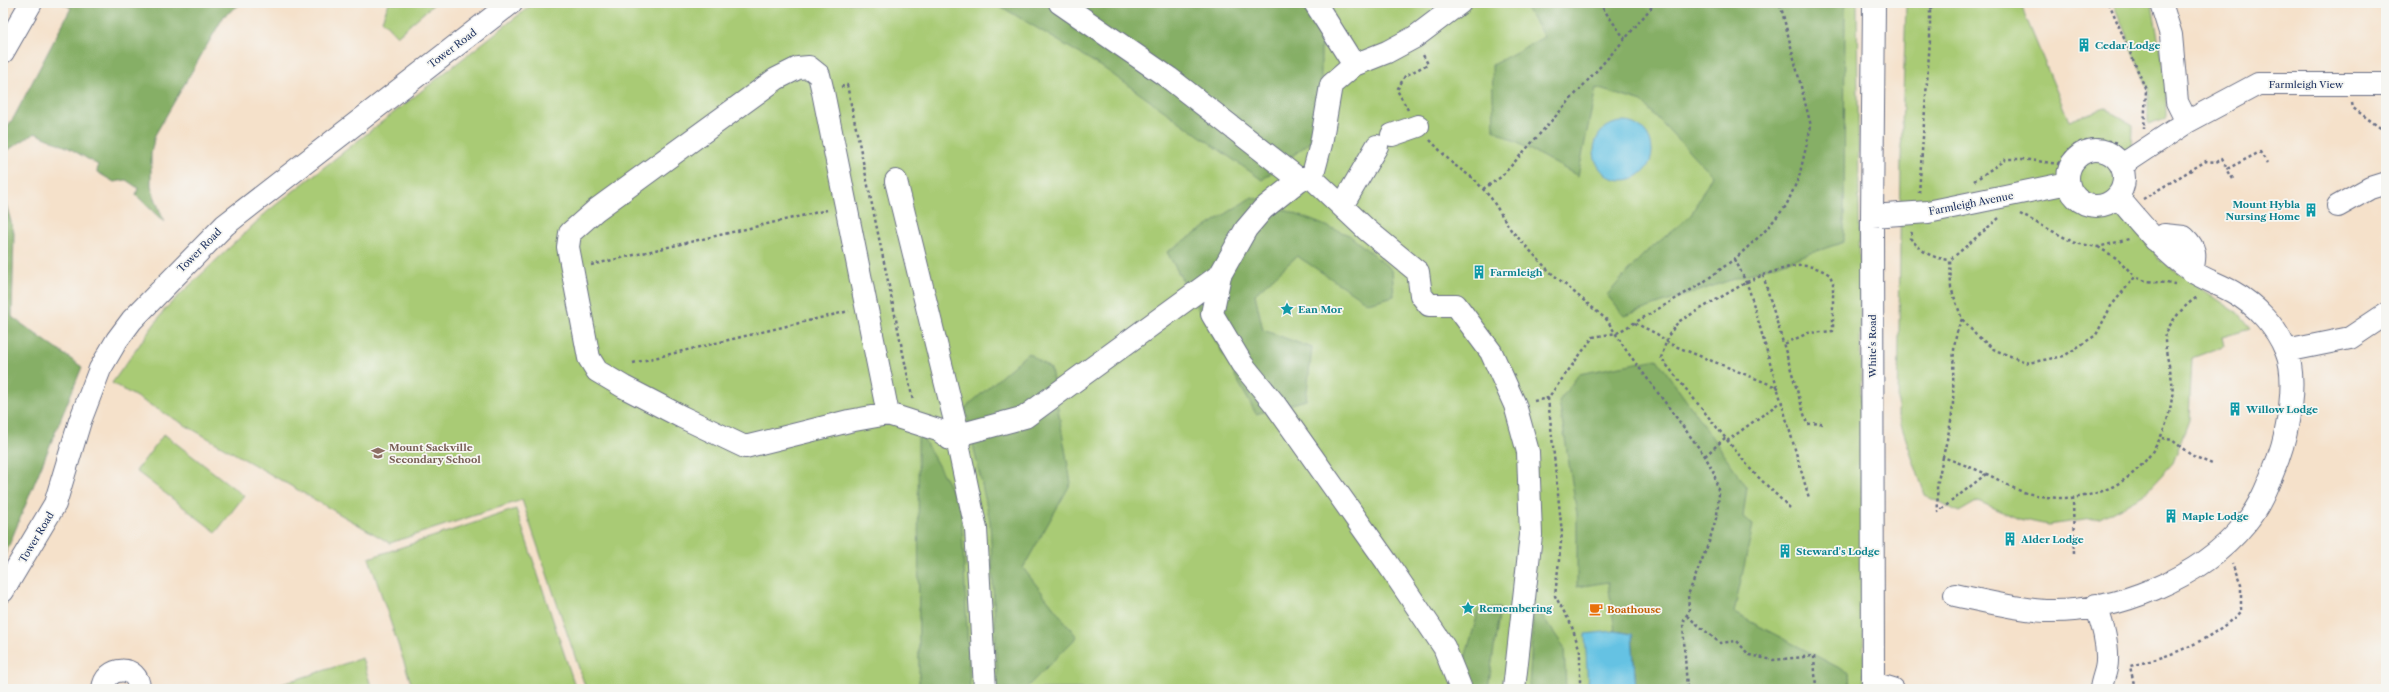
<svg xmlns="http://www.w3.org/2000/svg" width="2389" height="692" font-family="'Libre Caslon Text',serif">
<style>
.green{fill:#a9cb74;stroke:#627d69}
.forest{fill:#86af66;stroke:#506f62}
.water{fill:#65c2e3;stroke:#4078a0}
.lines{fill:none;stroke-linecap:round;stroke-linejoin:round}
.minor-casing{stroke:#676d84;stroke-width:24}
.path{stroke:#676d84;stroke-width:2.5;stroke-dasharray:3 3;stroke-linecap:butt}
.minor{stroke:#fff;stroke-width:22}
.labels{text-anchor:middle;stroke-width:3.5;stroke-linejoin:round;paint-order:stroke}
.culture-label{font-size:10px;font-weight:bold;fill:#0d838f;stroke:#f6f6f2;text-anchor:start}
.street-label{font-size:10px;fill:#1b2f5e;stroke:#f6f6f2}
.education-label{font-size:10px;font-weight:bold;fill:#785e54;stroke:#f6f6f2;text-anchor:start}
.food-label{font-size:10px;font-weight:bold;fill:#c56008;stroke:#f6f6f2;text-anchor:start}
</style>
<rect width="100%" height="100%" fill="#f6f6f2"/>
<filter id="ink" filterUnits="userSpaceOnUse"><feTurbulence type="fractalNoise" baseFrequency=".025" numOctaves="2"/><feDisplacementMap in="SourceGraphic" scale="8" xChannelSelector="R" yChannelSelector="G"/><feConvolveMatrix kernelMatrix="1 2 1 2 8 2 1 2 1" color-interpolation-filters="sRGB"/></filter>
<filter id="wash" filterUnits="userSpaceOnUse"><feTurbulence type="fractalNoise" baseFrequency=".012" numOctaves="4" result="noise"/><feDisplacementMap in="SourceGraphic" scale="16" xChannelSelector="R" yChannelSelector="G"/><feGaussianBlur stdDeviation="0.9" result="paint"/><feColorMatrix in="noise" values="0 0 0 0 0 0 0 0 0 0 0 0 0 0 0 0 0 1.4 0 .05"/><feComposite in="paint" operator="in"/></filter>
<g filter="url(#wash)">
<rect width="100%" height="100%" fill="#f5e1ca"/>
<path class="green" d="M389,3H435L397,36L382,20Z
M534,3H1857L1864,689H586L522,500L390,543L112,383L166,308L268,211Z
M1906,3H2020L2069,121L2104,108L2133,125L2131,192L2157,258L2236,312L2250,329L2222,337L2224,346L2192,358L2189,420L2173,463L2143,495L2100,518L2048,525L2019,519L1978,501L1959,512L1925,495L1898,416L1901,159Z
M2113,3H2152L2166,85V118L2148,124V88Z
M164,434L244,496L216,532L136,471Z
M516,509L576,689H413L369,558Z
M362,658L372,689H267Z"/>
<path class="forest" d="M62,3H242L224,16L155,135L151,153V187L164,222L136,195L138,188L126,180L114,182L97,172L98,165L69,148L35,133L3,153V133L14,117L71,8Z
M995,3H1301L1321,33V85L1310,142L1262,180L1102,67Z
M1523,3H1845L1844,242L1624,316L1607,295L1642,256L1691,215L1712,175L1642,102L1596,88L1578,176L1494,130L1492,65L1544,37Z
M3,193L14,233L12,317L82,367L3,560Z
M1252,197L1349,235L1392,270L1394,296L1368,303L1297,256L1255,294L1263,330L1312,348L1306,400L1256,414L1167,252Z
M1028,353L1051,369L1071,483L1023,568L1077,637L1025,689H998L990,521L965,408Z
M1657,359L1747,487L1743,517L1753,525L1734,613L1849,673L1850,689H1636L1632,634L1615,631L1608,582L1577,587V514L1559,401L1579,374Z
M918,429L961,507L970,689H919Z
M1534,604L1564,647L1566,689H1529Z
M1500,608L1488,689H1456L1479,610Z"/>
<path class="water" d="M1594 151a29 29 0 1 1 58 0a29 29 0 1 1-58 0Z
M1615,631L1632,634L1636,689H1588L1585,634Z"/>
</g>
<g filter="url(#ink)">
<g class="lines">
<g class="minor-casing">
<path id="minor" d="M1060,3L1169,78L1300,180
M1315,3L1354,65
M3,52L31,3
M2187,122L2258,84H2386
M1392,135L1418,126
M2068 178a28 28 0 1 1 56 0a28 28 0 1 1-56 0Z
M2122,165L2187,122L2177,102L2171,35L2161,3
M1312,178L1321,144L1331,85L1354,65L1387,52L1415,37L1460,3
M896,181L956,425L950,439
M1342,206L1377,146
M2338,206L2370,188L2386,183
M1872,216L1928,212L2068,183
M2155,240L2164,235L2184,237C2196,248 2196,255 2192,271
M2286,351L2350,338L2386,314
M888,414L823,92L819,75L809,67L798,68L776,79L596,210L570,233L568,247L589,358L597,371L624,387L682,417L745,447L849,421L888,414L938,430L958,444L976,529L985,689
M958,444L962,434L1025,417L1220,275
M3,591L55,504L80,421L100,369L117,340L132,320L225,225L511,3
M1955,595C1984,601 2015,609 2045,611C2115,613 2200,579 2245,524C2261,505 2269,482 2278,459C2288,431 2298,379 2286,351C2276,326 2256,305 2233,292C2219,284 2203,279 2190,270C2162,250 2140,223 2118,197
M2096,605C2102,624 2108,642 2107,661C2107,671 2102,679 2101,689
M1873,683L1893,689
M103,689C105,665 139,664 139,689
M1461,689L1444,647L1386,561L1274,403L1242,364L1212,314L1220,275L1246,229L1263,209L1302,178H1312L1367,230L1418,272L1421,295L1429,305H1456L1491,352L1515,405L1528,452L1531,535L1514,689
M1873,689L1872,216L1874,3"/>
</g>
<path class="path" d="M1599,3L1625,39
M2109,3L2146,90L2144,129
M1930,8L1942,3
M841,87L847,85L913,401
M2352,103L2353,108L2386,132
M1408,110L1397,90L1405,76L1428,64L1423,55
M1430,140L1453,164L1474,179L1491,198L1511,230L1549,271L1607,320L1626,350L1705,456L1714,473L1719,494L1717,515L1709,542L1688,595L1689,610L1683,623L1687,689
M2058,164C2076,137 2089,136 2119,143
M2233,179L2227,169L2260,152L2267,163
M1974,181L2006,159H2022L2059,164
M1483,189L1501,177L1625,39L1655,3
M1919,193L1930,40V3
M2143,199L2206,161L2216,162L2222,159L2227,169
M2020,214L2075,243L2098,247L2129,239
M1999,218L1950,260L1951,288L1962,319L1976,335L1995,350L2028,363L2064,356L2096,335L2111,306L2135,277L2146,281L2175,284
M1912,232L1910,238C1922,252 1931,258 1950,260
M2098,247L2118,259L2135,277
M1735,259L1749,289L1809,498
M591,265L827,210
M1763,275C1788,267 1806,259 1830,275L1833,283V331L1808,333L1784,344
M1962,319C1948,347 1956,384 1952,414C1950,429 1946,443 1943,457C1959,463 1976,469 1991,476C2003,482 2015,490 2027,493C2100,513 2163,471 2172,397C2175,378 2165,358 2165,339C2166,325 2186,303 2198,297
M1635,323L1657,334L1670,344L1779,388
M633,363L849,311
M1548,398L1562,533L1555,596L1571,624L1580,651V689
M1534,401L1548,398L1593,337L1617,333L1701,284L1737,257L1764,232L1786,206L1799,177L1811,126L1780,3
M2162,438L2172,440L2191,455L2212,464
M1727,441L1779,403L1783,402
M1705,456L1725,438
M1943,457L1937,486L1938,512L1986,474
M2073,497L2074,556
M1790,508L1752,471L1661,358L1668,336L1678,322L1747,282L1763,275L1807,424L1821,423L1820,427
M1687,616L1720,643L1737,641L1749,655L1773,660L1814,656L1816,689
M2135,689L2130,666C2170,657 2211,641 2241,611V585L2232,563"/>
<use href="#minor" class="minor"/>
</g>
</g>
<defs>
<g id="building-bare" transform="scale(1.08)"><path d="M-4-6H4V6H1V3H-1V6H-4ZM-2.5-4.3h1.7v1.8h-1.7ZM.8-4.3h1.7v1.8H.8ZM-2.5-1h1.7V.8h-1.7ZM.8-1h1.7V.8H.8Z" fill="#0f9aa8" stroke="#f6f6f2" stroke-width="2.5" paint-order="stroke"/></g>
<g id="sight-bare" transform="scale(1.08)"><path d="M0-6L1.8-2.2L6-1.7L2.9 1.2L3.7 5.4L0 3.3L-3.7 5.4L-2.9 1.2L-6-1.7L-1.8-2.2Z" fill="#0f9aa8" stroke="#f6f6f2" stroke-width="2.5" paint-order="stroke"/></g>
<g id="school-bare" transform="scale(1.08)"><path d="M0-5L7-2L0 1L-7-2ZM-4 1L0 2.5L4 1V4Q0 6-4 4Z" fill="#8d6e63" stroke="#f6f6f2" stroke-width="2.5" paint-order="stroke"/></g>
<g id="cafe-bare" transform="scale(1.08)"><path d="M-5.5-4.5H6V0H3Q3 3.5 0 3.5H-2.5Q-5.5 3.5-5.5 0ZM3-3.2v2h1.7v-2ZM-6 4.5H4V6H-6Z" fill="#e8710a" stroke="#f6f6f2" stroke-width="2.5" paint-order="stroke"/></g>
</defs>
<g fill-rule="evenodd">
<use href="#building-bare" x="2084" y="45"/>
<use href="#building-bare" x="2311" y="210"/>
<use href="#building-bare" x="1479" y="272"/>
<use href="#sight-bare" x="1287" y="309"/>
<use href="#building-bare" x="2235" y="409"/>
<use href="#school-bare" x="378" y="453"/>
<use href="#building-bare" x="2171" y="516"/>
<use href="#building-bare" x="2010" y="539"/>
<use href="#building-bare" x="1785" y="551"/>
<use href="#sight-bare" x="1468" y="608"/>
<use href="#cafe-bare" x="1596" y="609"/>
</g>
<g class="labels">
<g class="culture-label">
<text x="2095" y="49">Cedar Lodge</text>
<text x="2300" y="208" text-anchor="end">Mount Hybla<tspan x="2300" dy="12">Nursing Home</tspan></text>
<text x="1490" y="276">Farmleigh</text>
<text x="1298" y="313">Ean Mor</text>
<text x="2246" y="413">Willow Lodge</text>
<text x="2182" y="520">Maple Lodge</text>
<text x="2021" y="543">Alder Lodge</text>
<text x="1796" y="555">Steward's Lodge</text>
<text x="1479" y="612">Remembering</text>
</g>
<g class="street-label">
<text transform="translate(452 48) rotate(-37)" y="4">Tower Road</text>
<text x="2306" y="88">Farmleigh View</text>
<text transform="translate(1971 203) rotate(-11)" y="4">Farmleigh Avenue</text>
<text transform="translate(199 250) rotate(-45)" y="4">Tower Road</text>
<text transform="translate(1872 346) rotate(-90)" y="4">White's Road</text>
<text transform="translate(36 537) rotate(-59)" y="4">Tower Road</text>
</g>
<g class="education-label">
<text x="389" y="451">Mount Sackville<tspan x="389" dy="12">Secondary School</tspan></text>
</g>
<g class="food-label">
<text x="1607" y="613">Boathouse</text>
</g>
</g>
<rect width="2389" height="692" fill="none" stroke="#f6f6f2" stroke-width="16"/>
</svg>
